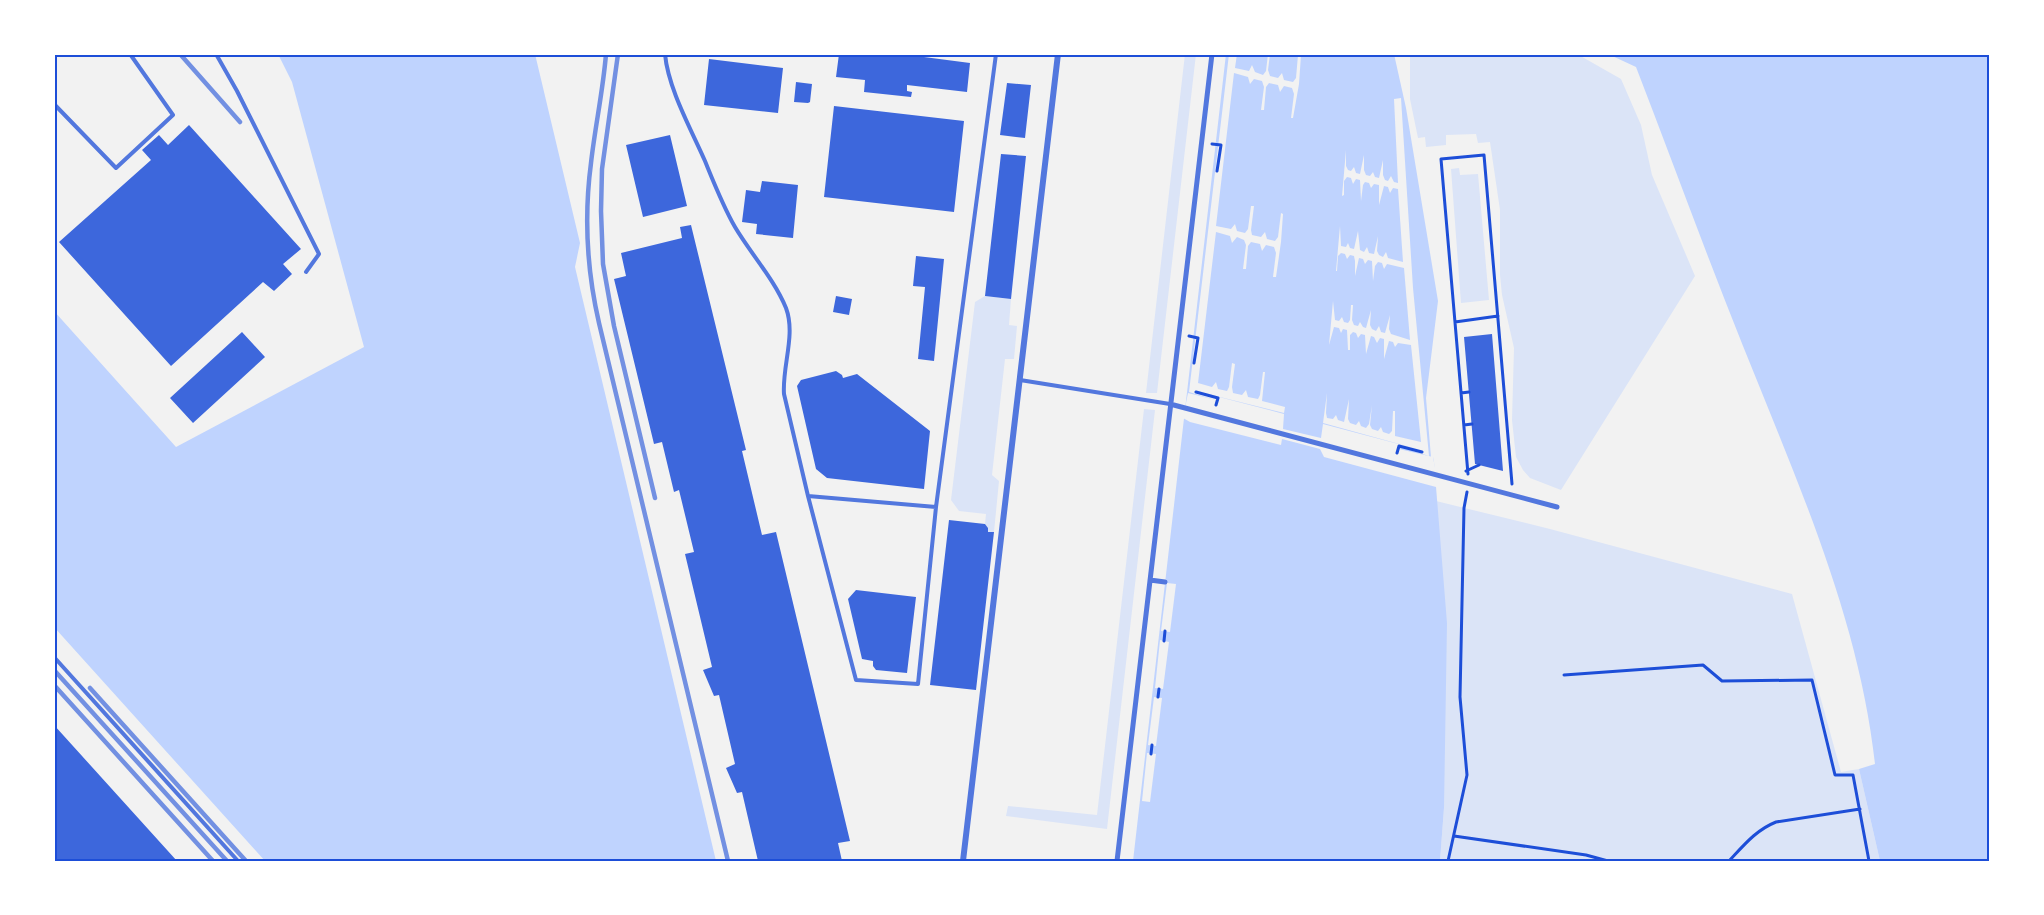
<svg xmlns="http://www.w3.org/2000/svg" width="2044" height="915" font-family="'Archivo Narrow',sans-serif">
<style>
.green{fill:#dbe4f7}
.water{fill:#bfd3fe}
.pier{fill:#f2f2f2}
.building{fill:#3d67dc}
.lines{fill:none;stroke-linecap:round;stroke-linejoin:round}
.path{stroke:#1d4ed8;stroke-width:3}
.service{stroke:#5277de;stroke-width:4}
.pedestrian{stroke:#5277de;stroke-width:5}
.minor{stroke:#5277de;stroke-width:6}
.rail{stroke:#7290e2;stroke-width:4.5}
.neatline{fill:none;stroke:#1d4ed8;stroke-width:2}
</style>
<rect width="100%" height="100%" fill="#f2f2f2"/>
<path class="green" d="M1185,54H1196L1157,393H1146Z
M1410,54H1577L1621,79L1641,125L1652,175L1695,276L1561,490L1530,478L1523,470L1516,457L1512,420L1514,348L1502,295L1500,275V210L1490,142L1478,143L1476,134L1446,135V145L1426,147L1425,137L1418,138L1410,99Z
M1459,168L1460,175L1478,174L1489,300L1461,303L1451,169Z
M985,296L1011,299L1009,325L1017,326L1014,359H1005L992,475L999,481L994,532H988V528L985,524L986,514L959,511L951,500L975,302Z
M1144,409L1155,410L1107,829L1006,816L1008,806L1097,815Z
M1436,501L1550,529L1792,594L1841,772L1859,769L1880,861H1440L1444,808Z"/>
<path class="water" d="M278,54H535L580,243L575,267L716,861H265L54,627V311L176,447L364,347L292,82Z
M1226,54H1394L1406,108L1438,301L1426,398L1431,457H1433L1434,462L1447,623L1444,808L1440,861H1133Z
M1608,54H1990V861H1880L1859,769L1875,764C1859,618 1797,481 1743,346C1706,254 1672,160 1636,67Z"/>
<path class="pier" d="M1229,54H1237L1235,68L1249,71L1252,65L1255,72L1263,75L1266,71L1268,54H1270L1268,70L1270,76L1278,78L1282,73L1284,80L1293,82L1296,78L1298,55H1301L1299,84L1293,118H1291L1294,94L1292,88L1284,86L1280,92L1278,85L1269,83L1266,87L1264,110H1261L1264,87L1262,81L1254,79L1250,84L1248,77L1234,73L1216,226L1231,229L1235,224L1237,231L1245,233L1248,229L1251,206H1254L1251,230L1252,235L1261,237L1265,232L1267,239L1275,241L1278,237L1281,213L1283,214L1281,242L1276,277H1273L1276,253L1274,247L1266,245L1262,251L1260,244L1251,242L1248,246L1246,269H1243L1246,245L1244,240L1237,237L1232,243L1230,236L1216,232L1198,383L1212,387L1216,382L1218,389L1227,391L1229,387L1232,363L1235,364L1232,387L1233,393L1242,395L1246,390L1248,397L1258,399L1260,395L1263,372H1265L1262,401L1285,407L1284,413L1196,391L1284,414L1283,429L1321,438L1323,424L1421,450L1323,423L1327,393L1326,413L1327,418L1333,419L1336,415L1338,420L1344,422L1349,399L1348,419L1350,423L1356,425L1359,421L1361,426L1366,428L1369,424L1372,405L1370,425L1372,429L1378,431L1381,427L1383,432L1389,434L1392,431L1393,411H1395V436L1421,442L1411,345L1398,343L1395,347L1393,342L1389,341L1384,359V339L1380,338L1377,343L1374,337L1371,336L1366,354L1365,335L1361,334L1358,338L1356,333L1353,332L1350,335V350H1348L1347,330L1343,329L1341,333L1339,328L1334,327L1329,345L1333,301L1335,320L1339,321L1342,317L1344,322L1348,323L1350,320L1351,305H1353L1352,320L1354,325L1358,326L1360,322L1363,327L1366,328L1371,310L1370,325L1372,329L1376,331L1379,326L1381,332L1385,333L1390,315L1389,329L1391,334L1410,340L1404,268L1387,264L1384,269L1382,263L1378,262L1375,266L1373,281L1372,261L1368,260L1365,264L1363,259L1359,258L1355,276V261L1354,256L1350,255L1347,259L1345,254L1341,253L1338,256L1337,271H1336L1340,226L1341,246L1346,247L1348,243L1350,248L1354,249L1358,231L1360,250L1364,252L1367,247L1369,253L1374,254L1378,236L1377,251L1379,255L1383,257L1386,252L1388,258L1403,262L1398,189L1393,188L1390,193L1388,187L1384,186L1379,205V185L1374,184L1371,188L1369,183L1365,182L1363,185L1361,201L1360,180L1356,179L1353,184L1351,178L1347,177L1344,181V195L1342,196L1346,150V166L1348,170L1351,171L1354,167L1356,173L1360,174L1364,155V170L1366,175L1370,176L1373,172L1375,177L1379,178L1383,160V175L1385,180L1388,181L1391,176L1394,182L1398,183L1394,99L1401,98L1413,288L1429,456L1400,447L1399,449L1433,457L1435,468L1438,469L1439,481L1436,480V487L1324,457L1320,449L1282,439L1281,445L1190,422L1183,418L1188,393L1216,400L1189,392Z
M1167,583L1176,584L1170,632L1161,631Z
M1160,640L1169,642L1163,689L1155,688Z
M1154,697L1162,698L1156,746L1148,745Z
M1147,753L1156,754L1150,802L1142,801Z"/>
<path class="building" d="M839,54H901L970,63L967,92L907,85V91L912,92L911,97L864,92L865,80L836,77Z
M709,59L783,68L778,113L704,105Z
M796,82L812,84L810,102L808,103L794,102Z
M1007,83L1031,85L1025,138L1000,135Z
M834,106L964,121L954,212L824,197Z
M189,125L301,249L283,264L292,274L274,291L263,282L171,366L59,242L151,160L142,150L159,135L168,145Z
M670,135L687,206L643,217L626,145Z
M1001,154L1026,156L1011,299L985,296Z
M762,181L798,185L793,238L756,234L757,224L742,222L746,190L760,192Z
M691,225L746,450L742,451L762,535L776,532L850,841L838,843L842,861H758L742,792L737,793L726,768L735,764L719,695L714,696L703,670L712,667L685,554L694,552L679,490L674,492L662,442L654,444L614,279L626,276L621,253L682,238L680,227Z
M916,256L944,259L934,361L918,359L925,287L913,286Z
M836,296L852,299L849,315L833,312Z
M242,332L265,357L193,423L170,398Z
M1492,334L1503,471L1475,464L1464,337Z
M836,371L842,375L843,378L857,374L930,431L924,489L827,478L816,469L797,386L801,380Z
M949,520L985,524L988,528V532H994L976,690L930,685Z
M856,590L916,597L907,673L876,670L873,666V661L862,659L848,599Z
M54,725L177,861H54Z"/>
<g class="lines">
<path class="path" d="M1212,144L1221,145L1217,171
M1455,322L1498,316
M1189,336L1198,338L1194,363
M1196,392L1218,398L1216,405
M1461,393L1469,392
M1464,425L1472,424
M1397,453L1399,446L1422,452
M1466,471L1479,465
M1468,474L1441,159L1484,155L1512,484
M1164,641L1165,631
M1564,675L1703,665L1722,681L1812,680L1835,775H1853L1869,861
M1158,697L1159,689
M1151,754L1152,745
M1454,836L1586,855L1608,861
M1448,861L1467,775L1460,697L1464,508L1467,492
M1729,861C1744,845 1756,830 1776,822L1860,809"/>
<path class="service" d="M216,54L237,91L319,254L306,272
M665,54C668,88 691,129 705,161C714,183 723,206 735,227C751,254 774,279 786,308C796,335 782,366 784,394L808,496L856,680L918,684L936,507L808,496
M54,104L116,168L173,115L130,54
M1020,380L1170,404
M936,507L996,54
M54,657L238,861"/>
<path class="pedestrian" d="M1170,404L1557,507
M1150,580L1165,582
M1117,861L1212,54"/>
<path class="minor" d="M963,861L1058,54"/>
<path class="rail" d="M180,54L240,122
M606,54C603,91 595,127 591,163C584,216 587,271 599,323L728,861
M618,54L602,169L601,211L603,264L614,326L655,498
M54,670L227,861
M54,685L213,861
M90,688L246,861"/>
</g>
<rect width="2044" height="915" fill="none" stroke="#ffffff" stroke-width="111"/>
<rect x="56" y="56" width="1932" height="804" class="neatline"/>
</svg>
